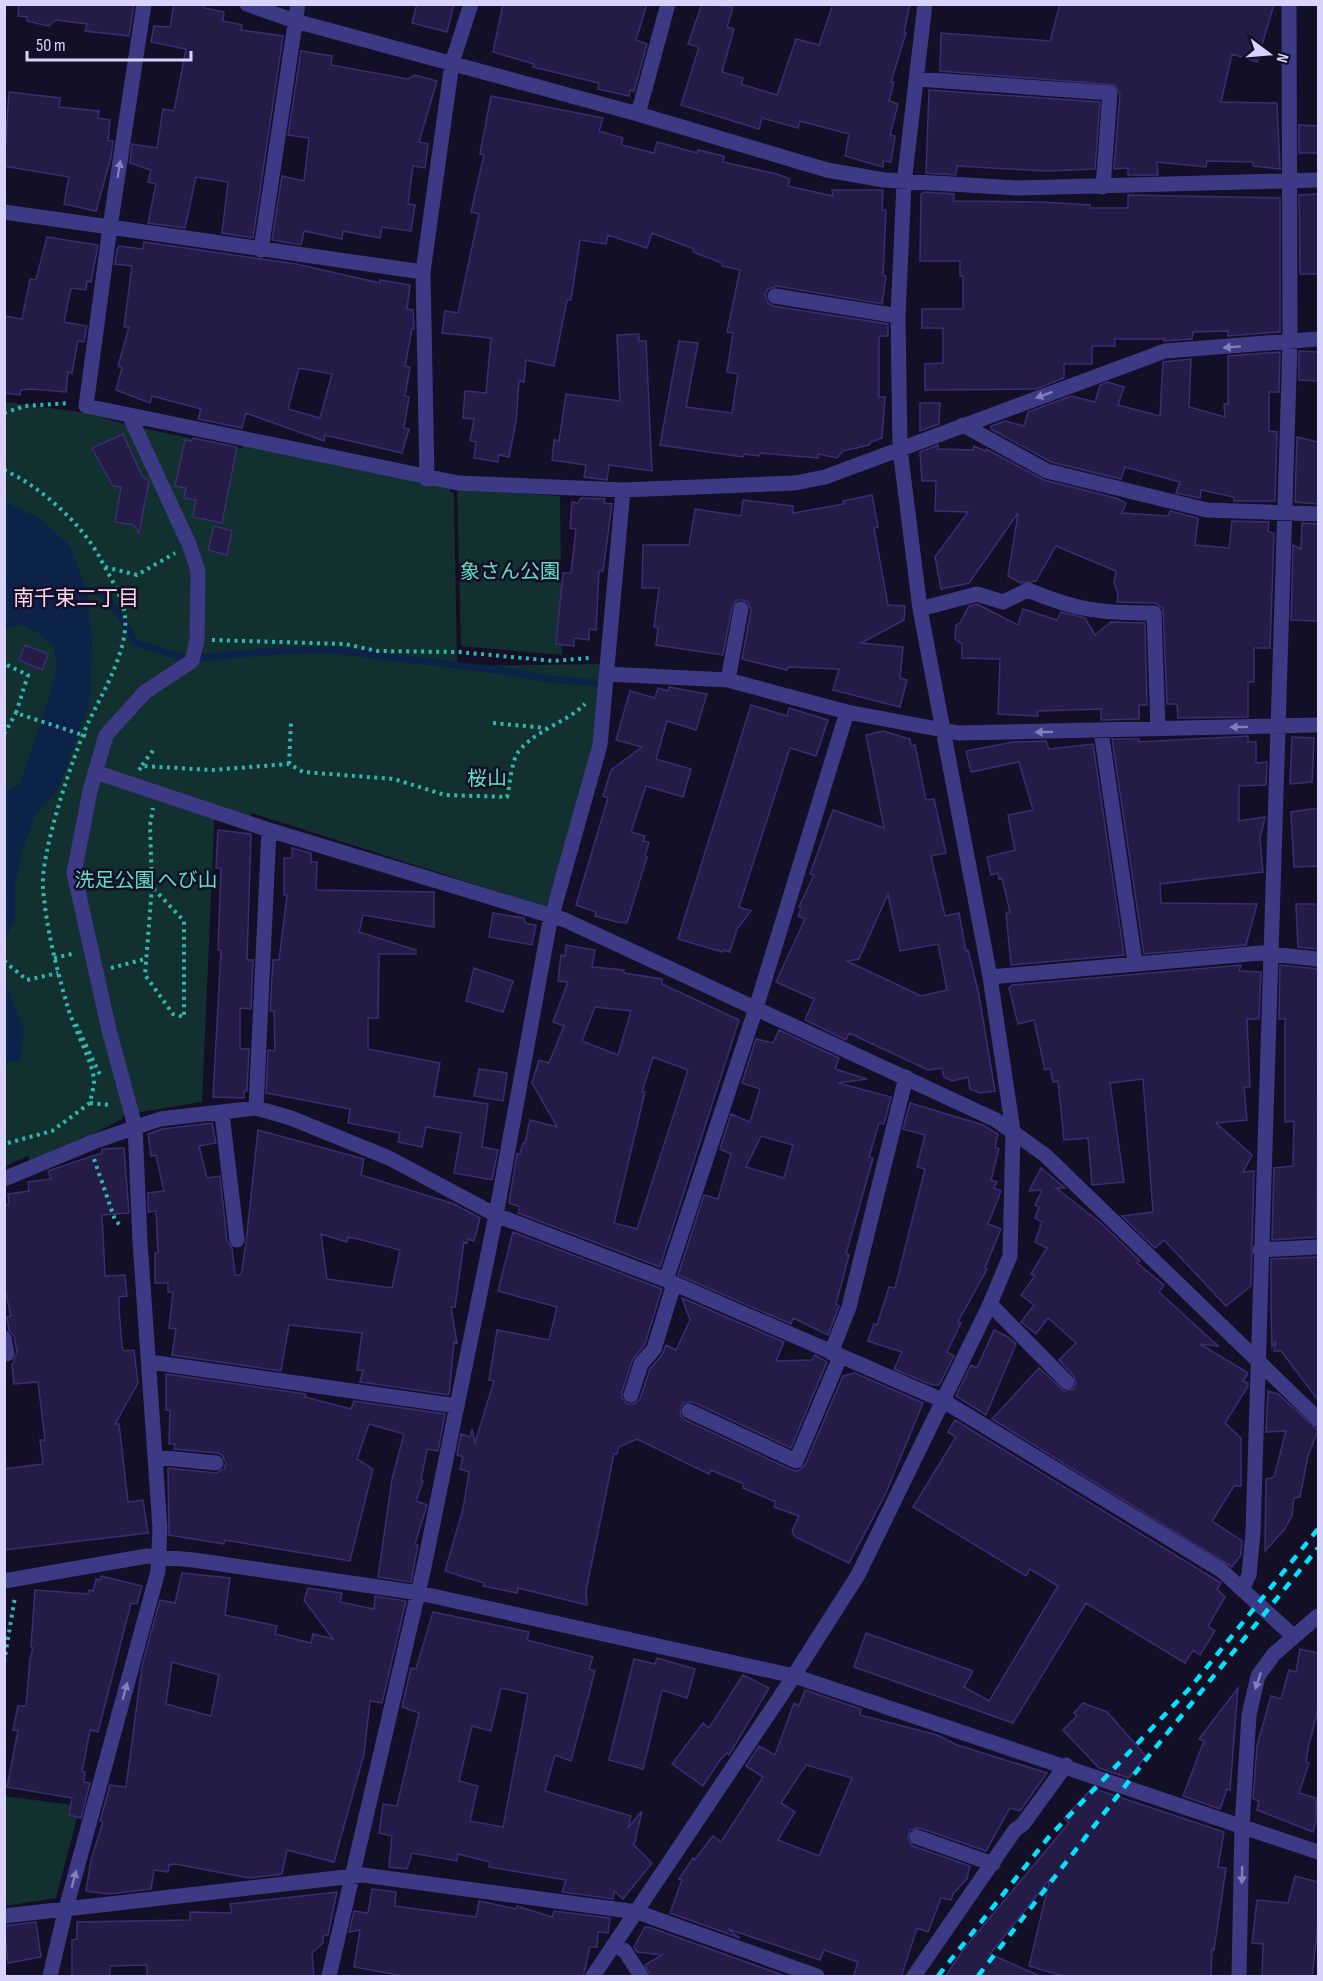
<svg xmlns="http://www.w3.org/2000/svg" width="1323" height="1981" font-family="'Sofia Sans Condensed','Noto Sans JP',sans-serif">
<style>
.green{fill:#12302f}
.water{fill:#0c2248}
.lines{fill:none;stroke-linecap:round;stroke-linejoin:round}
.stream{stroke:#0c2248;stroke-width:7}
.building{fill:#241b47;stroke:#3b2d73;stroke-width:1.5;fill-rule:evenodd}
.path{stroke:#2fb8b0;stroke-width:4;stroke-dasharray:3 4.5;stroke-linecap:butt}
.minor{stroke:#3d3a85;stroke-width:15}
.rail{stroke:#00e5ff;stroke-width:4.5;stroke-dasharray:9 8;stroke-linecap:butt}
.oneway{fill:#837fbc}
.labels{text-anchor:middle;stroke-width:5;stroke-linejoin:round;paint-order:stroke}
.park-label{font-size:20px;fill:#5fe0c0;stroke:#130f26}
.neighbourhood-label{font-size:21px;fill:#ffd6f0;stroke:#130f26}
</style>
<rect width="100%" height="100%" fill="#130f26"/>
<path class="green" d="M5,402L87,413L128,425L241,449L243,445L450,487V492L454,493L457,666L603,664L596,745L546,907L252,813L250,817L215,805L202,1102L123,1115L122,1119L32,1167L28,1156L5,1166Z
M457,489L560,496L562,655L461,646Z
M4,1796L80,1806L56,1898L5,1906Z"/>
<path class="water" d="M5,502L39,518L70,546L87,591L92,643L90,701L58,790L37,812L22,851L15,884V920L5,940V793L20,784L49,698L57,665L53,645L37,632L18,624L5,629Z
M4,980L24,1030L20,1062H5Z"/>
<g class="lines">
<path class="stream" d="M87,591L101,592L116,610L136,643L188,659L275,651L333,650L505,671L549,679L598,683"/>
</g>
<path class="building" d="M19,4H134L129,36L85,31L87,24L56,20L48,26L27,21V17L18,16Z
M174,4H204V8L224,12L223,21L242,25L241,30L283,36L253,238L222,233L228,182L196,177L185,228L148,223L156,184L148,182L151,170L130,163L132,144L157,148L163,109L174,111L186,49L151,42L154,26L170,27Z
M417,4H454L447,32L412,23Z
M503,4H647L636,40L647,44L634,91L630,90L629,96L598,89L599,83L533,67L534,64L493,52Z
M702,4L733,7L727,27L734,29L722,72L743,78L741,84L777,95L796,39L819,45L833,4H910L904,32L906,33L891,82H894L889,101L898,104L890,135L895,136L891,162L883,161V167L845,156L849,134L800,121L798,128L762,118L759,129L681,105L699,47L688,44Z
M1060,4H1274L1257,62L1232,54L1221,102L1277,103L1280,169L1253,166V162L1207,161L1206,167L1157,162L1158,175H1128V168L1114,169L1120,94L1115,85L940,71L941,33L1050,41Z
M301,51L332,56L331,65L408,79L415,75L437,81L419,142L428,144L425,168L413,166L408,204L415,205L411,231L382,227L380,238L343,231L342,239L304,231L301,245L272,240L282,176L304,181L309,138L288,135Z
M929,90L1100,102L1095,169L1047,171L957,166L956,175L926,173Z
M9,92L60,98L59,107L99,111L98,118L110,120L108,141H113L111,157L96,211L64,204L69,177L4,166Z
M491,96L603,118L599,131L623,138L621,145L654,153L657,142L697,153L698,150L724,156L723,162L777,174L790,179L788,186L833,196L832,190H883L882,210H886L883,275L886,276L882,304L777,286L768,289L765,295L768,303L773,306L888,324V336H879V397H885L882,438L871,442L869,445L843,451L837,458L818,454V458L760,453L759,456L744,454L743,457L660,445L679,341L698,343L686,407L732,413L738,374L727,372L733,333L727,332L740,270L722,266V263L693,252L694,249L652,233L647,248L608,235L606,244L580,240L571,300H567L554,366L526,360L524,382L519,381L516,422L509,457L499,455L498,462L474,458L476,442L470,441L474,419L463,418L465,391L486,393L491,338L442,333L445,311L458,313L479,214L471,212L484,155L480,154Z
M1299,125L1318,126V153H1299Z
M924,192L954,194V201L1041,202L1090,205V208H1128V195L1280,198V332L1228,336V331L1193,332L1192,339L1164,341V339H1115V346H1092V364H1064V378L1036,389L925,390V364L943,363V328H922V309H963V276H960V261H920L921,194Z
M1318,194V274H1300L1299,195Z
M47,237L98,245L91,282L87,281L86,290L71,288L64,322L87,326L84,342L78,341L72,373L68,372L66,392L31,389L21,390L20,395L4,393V316L22,319L30,279L36,280Z
M144,242L296,264L380,283V280L410,285L407,309L413,310L414,329H412L405,366L410,367L405,396L409,397L404,428L409,429L402,453L325,435L324,441L246,413L242,428L198,419L201,409L152,396L150,403L116,390L122,368L118,366L129,327H124L132,266L115,264L117,250L119,246L143,249ZM299,368L332,374L320,418L288,409Z
M639,334V341H646L652,471L609,465L607,480L599,479L584,477L586,465L552,460L554,440L559,441L566,394L620,401L617,335Z
M1299,351L1318,352V381L1299,380Z
M1280,352L1279,392H1269V431L1277,432L1275,501H1234V497L1201,490L1200,498L1176,493L1180,482L1125,467L1121,479L1051,462L991,429V426L1005,421L1024,426L1028,412L1071,396L1095,402L1100,385L1108,382L1124,387L1118,405L1160,416L1163,362L1191,359L1189,407L1225,417L1224,404H1228V356Z
M920,403H940L939,424L920,431Z
M123,434L142,476L149,481L139,533L134,525L115,522L121,487L113,486L92,448Z
M1297,437L1318,442V504L1295,502Z
M193,438L237,447L222,523L193,517L196,500L184,498L186,488L175,486L185,440L192,441Z
M938,445V449L973,450L974,446L986,451V449L1044,480L1116,498L1126,503L1122,513L1168,516L1170,511L1198,518L1195,545L1229,548L1232,521L1269,522L1268,531L1274,534L1270,648H1254V682H1248V717L1178,718L1177,704H1167L1163,608L1155,603L1117,602L1118,594L1114,583L1116,571L1056,546L1036,581L1021,583L1008,576L1018,513L969,583L941,589L935,557L968,512L935,511L936,481H922L920,452Z
M872,495L878,527L874,528L888,605L905,606L904,620L861,643L903,647L900,678L907,680L900,707L833,690L839,669L788,667L787,670L742,659L751,610L748,602L743,600H737L732,607L723,655L656,645L658,628L654,627L659,588H642L643,545H689L695,509L741,516L743,500L793,506V513L844,504L843,501Z
M581,498L605,499L604,503L612,504L603,571H599L596,630L589,629V640L574,638V646L556,644L563,573H571L576,529L570,528L572,502L578,503Z
M1302,523L1318,524V621L1291,620L1293,545L1301,549Z
M214,526L232,531L227,555L208,550Z
M977,604L1018,625L1023,609L1057,620L1061,612L1085,618L1095,635L1111,622L1145,623L1147,705H1139V719L1101,720V709L1037,711L1038,716L998,714L1000,659L962,658V644L955,639L956,625L960,623L969,606Z
M25,645L48,654L42,670L19,660Z
M669,687L707,694L696,730L667,721L656,759L691,769L683,797L646,786L631,832L645,836L643,841L649,842L645,856L647,857L627,923L617,922L595,916L596,912L576,905L608,798L603,796L611,770L642,747L616,740L630,691L655,698L658,688L668,691Z
M751,705L787,716L789,708L828,720L816,756L790,748L739,907L751,911L737,929L730,952L724,950L723,952L678,939Z
M883,731L910,739L911,746L915,745L926,800L934,799L946,853L931,856L945,916L959,913L966,951L968,950L979,995L995,1091L980,1093L970,1089L968,1077L952,1081L944,1077L942,1068L928,1070L849,1033L846,1040L805,1020L814,999L776,982L805,919L798,916L801,908L799,907L814,875L810,874L833,810L884,828L866,735ZM888,894L900,951L938,944L947,990L921,996L847,961L859,959Z
M1248,736V742H1256V763L1267,762L1266,785L1239,786V821L1265,817L1260,839L1263,872L1160,884L1161,903L1257,904L1246,945L1144,954L1112,739H1139V742Z
M1292,737L1314,738L1312,782L1290,784Z
M1046,741L1049,749L1093,744L1124,955L1011,965L1006,913L1010,912L1002,878L999,879L998,873L991,875L987,857L1015,850L1008,815L1033,810L1019,762L971,772L966,751L1013,742Z
M1318,808V866L1294,867L1291,812Z
M218,830L251,834L247,960H253L251,1009L240,1008V1049H249L247,1091H244V1098L213,1097L221,951L218,950L221,868H216Z
M292,848L311,853V862H317L316,890L434,892V927L363,915L359,932L416,950V954H379L378,1018H368V1049L440,1063L434,1096L488,1104L482,1147L498,1150L492,1180L454,1173L461,1133L426,1127L422,1147L398,1142L400,1133L348,1123L350,1109L266,1093L268,1050L275,1051L274,1011H270L273,960H279L287,895H284V858H292Z
M1296,904H1318V949L1298,947Z
M493,913L524,918L525,923L536,925L532,945L489,937Z
M566,945L595,950L592,967L624,970V973L662,979V984L739,1020L660,1267L518,1213L520,1207L509,1203L517,1154H520L523,1143H525L530,1120L557,1127L532,1083L539,1060L549,1063L564,1026L553,1022L568,982L558,981L561,955L565,956ZM595,1007L631,1011L618,1055L582,1041ZM653,1057L688,1070L637,1229L614,1223L645,1092H642Z
M1241,965L1239,971L1261,972L1259,1019H1247L1250,1087H1244L1247,1120L1216,1123L1252,1155L1243,1172L1254,1171L1251,1286L1226,1306L1164,1240L1155,1248L1122,1216L1153,1212L1143,1079L1110,1083L1124,1182L1092,1185L1088,1138L1064,1140L1058,1081L1053,1082L1050,1068L1045,1070L1034,1020L1018,1024L1009,988L1012,985Z
M1280,965L1318,969L1317,1237L1272,1240L1274,1168L1293,1166L1294,1121L1285,1122V1019H1279Z
M474,968L513,981L503,1012L466,1001Z
M779,1030L839,1058L835,1069L867,1079L838,1083L891,1097L884,1124L879,1123L869,1157L873,1158L846,1254L849,1255L836,1304L839,1306L828,1335L793,1318L791,1324L678,1275L704,1195L718,1199L731,1154L720,1149L731,1114L750,1122L760,1089L742,1083L756,1039L773,1043ZM761,1136L793,1145L784,1178L746,1167Z
M479,1069L507,1073L503,1101L474,1096Z
M910,1103L983,1125L998,1134L995,1147L999,1149L991,1180L997,1182L994,1188L1001,1191L988,1224L1001,1229L985,1268L987,1269L958,1322L961,1323L947,1352L954,1356L939,1385H932L894,1369L902,1352L868,1341L874,1324L877,1325L889,1287L895,1288L925,1169L917,1167L925,1135L903,1129Z
M212,1123L216,1143L199,1146L207,1178L220,1176L227,1241L232,1248L235,1275H241L246,1243L258,1130L364,1159L361,1175L454,1204L480,1218L474,1241L468,1239L467,1243L464,1242L455,1307H451L457,1343L454,1342L449,1395L360,1382L363,1370H357L362,1333L289,1325L281,1371L172,1355L176,1329L169,1328L173,1292H168V1283H155V1253H158L156,1211L148,1212V1193L164,1191L156,1155L151,1156L148,1134L162,1129ZM321,1234L347,1242L348,1237L358,1239L400,1250L392,1288L327,1279Z
M124,1148L129,1213L102,1215L105,1276L125,1275L127,1296L119,1297V1308L122,1347L124,1351L134,1350L138,1383L115,1424H119L128,1502L143,1500L148,1533L4,1550V1469L43,1464L40,1440H45L38,1382L14,1384L12,1365L17,1352L14,1336L9,1330L7,1317L11,1316L4,1285V1205L9,1204L8,1194L29,1191L28,1182L51,1179L48,1171L102,1153V1149Z
M1041,1168L1065,1188H1056L1101,1223L1140,1261L1137,1263L1164,1285L1159,1292L1218,1346L1200,1344L1248,1373L1243,1381L1248,1383V1386L1225,1423L1241,1438V1486H1234L1212,1521L1242,1541L1241,1555L1232,1567L992,1419L1039,1368L1064,1391L1073,1389L1076,1384L1074,1376L1059,1360L1076,1343L1048,1318L1036,1334L1021,1322L1034,1305L1021,1295L1035,1276L1031,1274L1047,1248L1035,1242L1042,1222L1035,1218L1039,1207L1035,1205L1042,1190L1029,1191Z
M513,1232L662,1289L645,1344L632,1361L622,1392V1398L627,1404H634L640,1399L650,1369L662,1355L666,1345L676,1350L690,1320L682,1298L784,1342L776,1361L812,1360L815,1355L827,1362L791,1448L693,1402L684,1403L680,1407L681,1416L685,1420L792,1470L798,1471L805,1465L843,1376L855,1373L923,1403L885,1495L849,1563L795,1537L792,1531L799,1516L774,1507L776,1502L743,1488L744,1484L711,1470L709,1474L637,1439L619,1447L617,1454H614L586,1591L587,1605L518,1588L517,1593L483,1586L484,1583L445,1571L463,1509L469,1472L460,1469L463,1457L457,1455L461,1434L470,1437L472,1429L475,1443L494,1381L489,1380L497,1330L549,1340L557,1307L498,1291Z
M1317,1257L1318,1260V1400L1281,1351H1274L1276,1341L1272,1347L1271,1306V1259Z
M994,1330L1008,1337L1016,1344L986,1415L956,1396L971,1365L977,1368Z
M166,1374L306,1394L305,1397L351,1409L354,1401L445,1414L438,1451L427,1449L421,1480L423,1481L416,1501L427,1505L415,1544L418,1545L411,1582L378,1577L392,1479L404,1434L369,1424L357,1459L373,1469L350,1561L225,1540L224,1544L169,1535L168,1468L216,1473L224,1469L226,1463L222,1455L218,1453L174,1449L175,1444H169L170,1410H166Z
M1268,1391L1278,1394L1318,1430L1308,1456L1300,1497L1294,1498L1292,1516L1284,1530L1265,1551L1266,1479L1274,1477L1286,1431L1266,1432Z
M955,1420L1221,1583L1217,1589L1225,1597L1208,1626L1215,1631L1200,1655L1193,1650L1185,1663L1086,1603L1013,1723L854,1667L866,1633L973,1671L964,1687L989,1701L1058,1586L1030,1569L1026,1576L913,1507L956,1437L948,1432Z
M182,1573L230,1578L225,1615L277,1626L275,1634L311,1643L313,1634L333,1639L304,1600L308,1588L342,1593L340,1602L374,1609L375,1596L406,1601L382,1703L370,1701L364,1754L334,1862L287,1850L282,1874L249,1878L175,1864L169,1865L168,1872L154,1870L151,1889L109,1894L86,1891L91,1860L103,1822L100,1821L110,1785L126,1787L142,1666L160,1600L175,1603ZM172,1662L219,1675L211,1716L166,1704Z
M101,1576L142,1586L137,1604L131,1603L98,1732L90,1730L82,1772H85L84,1782L90,1783L81,1818L69,1815L72,1798L7,1787L18,1731L13,1730L18,1706H26L30,1659L33,1648L31,1647L35,1590L88,1594L89,1590L93,1591L96,1579L100,1580Z
M433,1612L529,1632L527,1640L593,1657L589,1669L595,1671L571,1761L555,1755L545,1791L631,1816L628,1828L642,1811L634,1845L652,1863L623,1899L614,1891L613,1899L562,1892L566,1880L489,1867L490,1862L458,1854L457,1861L412,1853L407,1869L389,1867L392,1836L379,1833L383,1804L397,1806L419,1713L402,1707L411,1668L416,1669ZM501,1688L528,1694L503,1827L470,1821L478,1786L459,1781L472,1726L491,1731Z
M1300,1649L1318,1653V1710L1309,1744L1306,1762L1309,1763L1299,1793L1316,1798V1822L1313,1832L1257,1810L1259,1801L1253,1799L1257,1746L1271,1696L1281,1699L1289,1670L1296,1672Z
M657,1658L695,1669L687,1698L662,1690L643,1769L609,1760L634,1659L655,1664Z
M743,1675L769,1688L729,1755L727,1753L720,1760L703,1786L672,1764L703,1723L709,1728Z
M1238,1688L1230,1790L1227,1789L1220,1809L1183,1796L1204,1741L1199,1739Z
M805,1690L861,1709L860,1715L937,1735L957,1745L1047,1773L1020,1811L1010,1808L986,1851L920,1828L910,1830L908,1839L913,1846L970,1866L967,1879L953,1894L951,1900L941,1898L928,1932L917,1928L901,1977H853L858,1962L824,1950L820,1960L728,1929L740,1938L670,1913L682,1880L679,1879L693,1858L695,1859L713,1836L721,1842L763,1777L746,1766L759,1746L775,1755L794,1703L799,1706ZM806,1765L852,1778L819,1856L778,1840L795,1812L781,1803Z
M1083,1703L1107,1712L1146,1756L1129,1778L1099,1768L1063,1730L1077,1716L1074,1713Z
M1092,1788L1224,1832L1218,1867L1226,1868L1214,1950L1212,1949L1211,1977H1066L1029,1966L1050,1879L990,1954L1042,1977H945L963,1950L1069,1823L1064,1818Z
M1295,1876L1318,1882V1924L1312,1977H1262L1263,1944L1252,1943L1257,1900L1288,1903Z
M372,1889L396,1892L395,1906L476,1917L479,1901L516,1909L517,1906L552,1917L554,1911L610,1918L608,1933L598,1932L597,1947H590L583,1977H409L354,1967L360,1930L349,1932L354,1911L368,1913Z
M337,1892L328,1935L323,1936V1943L312,1953L314,1977H147V1965L110,1966V1977H72V1940L77,1939V1922L190,1920V1912L232,1913L230,1904Z
M36,1922L41,1957L8,1963L4,1926Z
M645,1927H649L788,1977H651L645,1965L662,1955L637,1952L634,1947Z"/>
<g class="lines">
<path class="path" d="M4,413L25,406L70,403
M4,470C40,486 82,524 100,558C110,577 122,595 125,616C129,649 102,694 88,723C73,756 40,854 43,888C46,927 57,971 68,1008C73,1026 94,1065 94,1081C94,1088 91,1096 90,1103L52,1131L4,1144
M105,567L137,575L175,553
M212,640L345,644L377,651L459,652L554,661L590,658
M7,665L28,675L16,713L86,736
M493,723L546,728
M4,734L16,713
M289,764L291,723
M142,765L155,748
M139,770L142,766L212,770L289,764L303,772L394,779L445,795L507,797C510,785 511,761 519,751C537,729 566,723 585,704
M152,887L145,975L173,1014L184,1017V921L152,887L150,825L153,808
M54,958L76,953
M4,961L27,980L58,973
M111,968L145,959
M76,1024L101,1077
M90,1103L111,1105
M94,1159L115,1220L121,1226
M4,1662L15,1597"/>
<path class="minor" d="M144,4L110,227L423,272
M247,4L295,21L638,114L827,170L884,180L1017,188L1318,180
M917,79L1110,93L1103,187
M638,114L668,4
M4,212L110,227L86,406L458,483L623,490L795,483L825,477L1165,351L1318,339
M261,250L298,4
M775,296L898,316
M963,425L1047,471L1207,510L1318,514
M427,479L423,272L452,63L471,4
M920,609L977,594L1003,602L1028,590C1077,611 1102,613 1154,613L1158,729
M607,674L728,680L847,712L959,733L1318,725
M728,680L741,609
M1101,731L1135,962
M95,772L269,830L565,920L996,1120L1045,1155L1318,1419
M990,977L1261,953L1318,959
M256,1108L269,830
M222,1114L237,1240
M4,1179L93,1142L160,1119L256,1108L291,1118L389,1158L496,1215L666,1280L942,1400L1221,1570L1292,1635
M1260,1250L1318,1247
M666,1280L756,1008L847,712
M990,1304L1067,1382
M4,1338L7,1354
M831,1353L849,1307L906,1077
M150,1362L457,1406
M631,1395L641,1364L654,1349L674,1284
M689,1411L796,1461L840,1357
M156,1457L216,1463
M4,1581L147,1556L194,1560L419,1593L794,1676L1318,1852
M1242,1589L1249,1575L1253,1532L1290,343L1289,4
M917,1837L993,1864
M4,1916L363,1875L637,1912L817,1976
M615,1945L625,1951L641,1976
M50,1976L65,1912L158,1571L160,1528L140,1242L135,1126L109,1030L74,873L90,791L106,735L145,692L192,661L197,640L198,571L189,544L130,417
M329,1976L424,1567L496,1215L549,926L600,745L623,490
M593,1976L784,1691L858,1575L990,1304L1010,1256L1013,1131L990,977L920,609L900,449L898,316L904,183L925,4
M914,1976L1015,1830L1023,1824L1066,1765
M1239,1976L1242,1826L1249,1715L1258,1676L1274,1654L1318,1616"/>
<path class="rail" d="M938,1976L1048,1838L1190,1688L1318,1529
M978,1976L1143,1763L1318,1548"/>
</g>
<defs><path id="oneway-solid" d="M-6-.8H1V-3.2L6.5 0L1 3.2V.8H-6Z" transform="scale(1.5)"/></defs>
<g class="oneway">
<use href="#oneway-solid" transform="translate(119 169) rotate(-81)"/>
<use href="#oneway-solid" transform="translate(1232 347) rotate(176)"/>
<use href="#oneway-solid" transform="translate(1044 395) rotate(160)"/>
<use href="#oneway-solid" transform="translate(1239 727) rotate(179)"/>
<use href="#oneway-solid" transform="translate(1044 732) rotate(179)"/>
<use href="#oneway-solid" transform="translate(1258 1681) rotate(109)"/>
<use href="#oneway-solid" transform="translate(125 1691) rotate(-75)"/>
<use href="#oneway-solid" transform="translate(1242 1875) rotate(91)"/>
<use href="#oneway-solid" transform="translate(74 1879) rotate(-75)"/>
</g>
<g class="labels">
<g class="park-label">
<text x="510" y="578">象さん公園</text>
<text x="487" y="785">桜山</text>
<text x="146" y="887">洗足公園 へび山</text>
</g>
<g class="neighbourhood-label">
<text x="76" y="605">南千束二丁目</text>
</g>
</g>
<rect width="1323" height="1981" fill="none" stroke="#d9d4ff" stroke-width="12"/>
<g transform="translate(1269 54) rotate(106)" stroke="#130f26" stroke-width="4.5" paint-order="stroke">
<path d="M0-4.5L10 22L0 15L-10 22Z" fill="#d9d4ff"/>
<text y="-9" font-size="16" font-weight="bold" text-anchor="middle" fill="#d9d4ff">N</text>
</g>
<path d="M27 51v9h164v-9" fill="none" stroke="#d9d4ff" stroke-width="3"/>
<text x="36" y="51" font-size="18" fill="#d9d4ff" stroke="#130f26" stroke-width="4.5" paint-order="stroke">50 m</text>
</svg>
